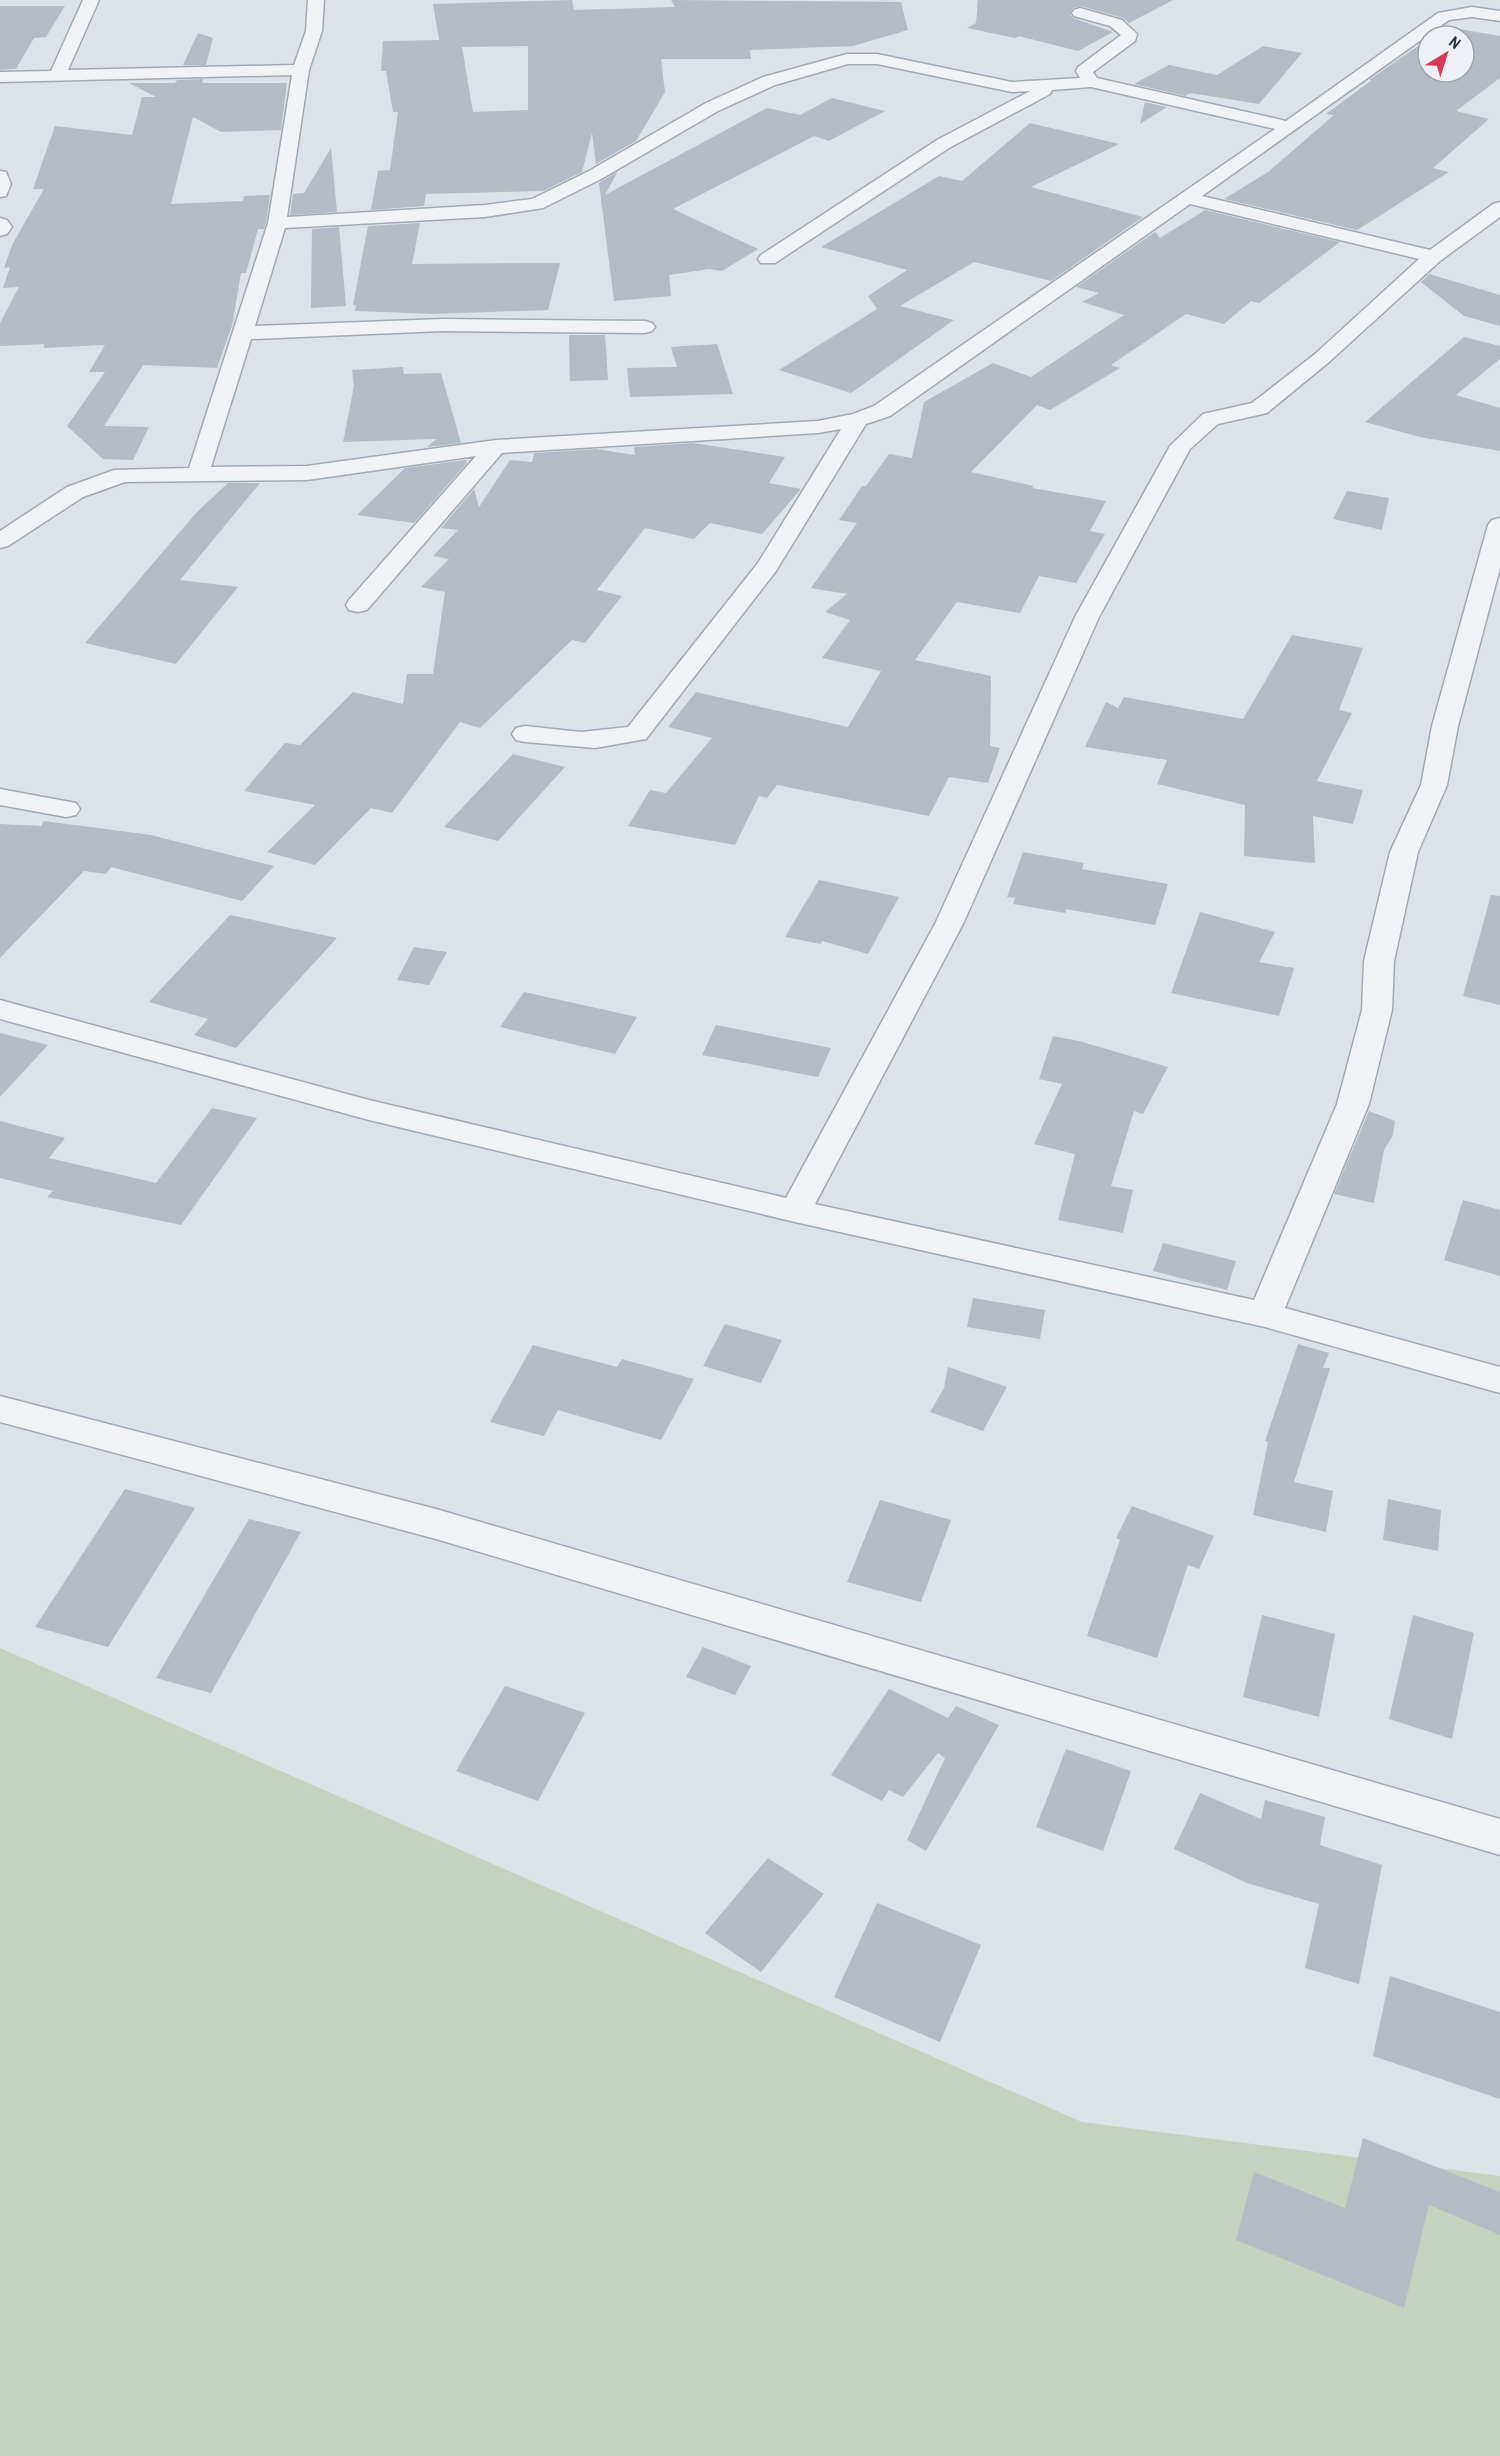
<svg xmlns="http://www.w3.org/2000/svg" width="1500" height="2456" font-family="'Archivo Narrow',sans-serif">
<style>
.green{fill:#c4d2be}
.building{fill:#b4bbc5;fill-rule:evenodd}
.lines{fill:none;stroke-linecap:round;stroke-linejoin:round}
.minor-casing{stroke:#a2a9b2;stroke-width:3}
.minor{fill:#f0f2f6;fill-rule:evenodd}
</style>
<rect width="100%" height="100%" fill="#dde2e8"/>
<path class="green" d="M0,1648L1082,2122L1500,2176V2456H0Z"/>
<path class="building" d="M572,0L574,10L675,7L671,0L901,2L908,30L853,46L750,50L751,59H661L665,92L636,141L596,164L592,133L582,172L543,191L426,194L424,206L371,210L378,171L390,170L398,112H393L386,71H381L383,41L439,40L433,4ZM528,46V110L473,112L462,47Z
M978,0H1173L1129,23L1123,18L1081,6L1073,8L1070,14L1073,18L1113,32L1078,51L1019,36L1015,38L967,28L976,23Z
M0,6H65L46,37L34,38L16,69L0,70Z
M1447,27L1500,36V78L1456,111L1489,119L1433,168L1449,172L1357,230L1224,199L1268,172L1334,115L1326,114L1372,80H1369L1428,39V72H1464V36H1433Z
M198,33L213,38L206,65H183Z
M1263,46L1302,53L1259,104L1190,93L1192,92L1185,96L1134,84L1169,65L1217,75Z
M203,79L202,83H287L281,130L221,132L193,117L171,204L243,201L244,196L270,195L266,222L264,229H258L246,273H241L232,326L217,368L143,365L104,426L149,427L133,460L103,459L67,426L105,372H89L105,345L44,348V344L0,346V323L19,287L3,288L10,267L4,268L13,243L44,189H33L55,126L132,135L142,97H156L129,83H175L177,80Z
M832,98L885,111L829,141L814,136L673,209L758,249L722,271L709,269L669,275L671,296L614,301L599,183L618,171L605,195L767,108L800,115Z
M1145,102L1167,107L1140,124Z
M1030,123L1119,144L1031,187L1143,217L1051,281L974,262L900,306L954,320L851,393L779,370L877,309L868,296L907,270L821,247L939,176L962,181Z
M331,148L337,212L290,215L293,194L304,193Z
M1205,210L1340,242L1259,303L1251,301L1224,324L1186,314L1111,365L1120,368L1050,410L1037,405L971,472L1034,486L1032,488L1106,501L1090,531L1105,534L1076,583L1039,576L1020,613L957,602L915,660L991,676L990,746L1000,748L988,783L949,777L929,816L777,785L767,798L759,796L735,845L628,826L650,790L666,793L712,738L668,727L696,692L848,727L881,671L822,658L850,620L825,612L847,594L811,588L857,523L839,520L862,486H866L889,454L912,458L924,402L993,363L1031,377L1124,315L1082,302L1099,293L1076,287L1155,232L1160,238Z
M420,223L412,264L560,263L548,310L434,314L355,311L356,305H353L368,226Z
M339,227L346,306L311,308L312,229Z
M1429,274L1500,295V326L1464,316L1421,282Z
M569,335H605L608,380L570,381Z
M1464,337L1500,346V359L1456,395L1500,408V451L1420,437L1365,422Z
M717,344L733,394L630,397L627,368L677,367L671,347Z
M403,367L404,374L441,373L461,443L427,447L436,439L343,442L354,386L352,370Z
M693,443L785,457L769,483L801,489L762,534L710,523L694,539L645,528L597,590L622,596L585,643L572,640L480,728L460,722L392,813L371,808L315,865L267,852L315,805L244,791L285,743L300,745L353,692L403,704L407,674H433L445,592L421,587L449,559L433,556L458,530L441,528L474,489L479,507L510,460L532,462L534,453L596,449L635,455L634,447Z
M466,460L467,463L414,523L357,515L405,468Z
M228,483H260L180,580L238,587L176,664L85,643L196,513Z
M1347,491L1389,498L1382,530L1333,519Z
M1292,635L1363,648L1339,710L1352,713L1317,781L1363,790L1353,824L1313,816L1315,863L1244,856L1245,805L1157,784L1167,760L1085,747L1106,702L1118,708L1124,697L1243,719Z
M513,754L565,767L498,841L444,827Z
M44,821L151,835L274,866L242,901L111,867L106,874L84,871L0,958V824L41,826Z
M1023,852L1084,863L1082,869L1168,884L1155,925L1066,909L1065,913L1013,904L1015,898L1007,897Z
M819,880L899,897L868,954L822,941L821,944L785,937Z
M1491,895L1500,896V1005L1463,996Z
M1200,912L1275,932L1259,962L1294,968L1279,1016L1171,993Z
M230,915L337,938L236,1048L194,1035L208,1019L149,1002Z
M414,947L447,952L429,985L397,980Z
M524,992L637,1017L615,1054L500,1027Z
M716,1025L831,1048L818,1077L702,1055Z
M0,1033L48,1045L0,1097Z
M1053,1036L1079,1041L1168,1067L1143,1114L1134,1111L1111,1186L1133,1190L1123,1233L1058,1220L1075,1154L1034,1144L1062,1084L1039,1079Z
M212,1108L257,1118L181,1225L47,1197L53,1191L0,1178V1121L65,1138L49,1158L156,1183Z
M1369,1111L1395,1121L1393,1135L1384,1150L1374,1203L1334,1194Z
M1463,1200L1500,1210V1276L1444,1260Z
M1163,1243L1236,1261L1227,1290L1153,1271Z
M973,1298L1045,1310L1040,1339L967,1327Z
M725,1324L782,1340L761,1383L703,1366Z
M1298,1344L1329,1353L1323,1368H1330L1294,1482L1333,1491L1326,1532L1253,1515L1268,1442L1265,1441Z
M533,1345L617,1367L622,1359L694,1379L661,1440L558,1410L544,1436L490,1422Z
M948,1367L1007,1387L983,1431L930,1412L944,1388Z
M125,1489L195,1508L108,1647L35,1627Z
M1388,1499L1441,1510L1438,1551L1383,1540Z
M880,1500L951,1520L921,1602L847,1582Z
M1132,1506L1214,1536L1199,1569L1188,1565L1157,1658L1087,1636L1120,1540L1116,1538Z
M249,1519L301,1532L211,1693L156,1678Z
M1262,1615L1335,1634L1319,1717L1243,1697Z
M1413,1615L1474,1633L1452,1739L1389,1719Z
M703,1647L751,1666L735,1695L686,1677Z
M505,1686L585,1713L538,1801L456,1771Z
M889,1689L948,1718L956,1706L999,1725L926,1851L907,1840L945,1758L938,1753L903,1797L889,1790L882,1801L831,1775Z
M1066,1749L1131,1771L1103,1851L1036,1827Z
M1200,1793L1261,1819L1265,1800L1325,1817L1320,1845L1382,1865L1359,1984L1305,1968L1319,1904L1247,1883L1174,1849Z
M768,1858L824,1894L761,1972L705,1933Z
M877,1903L981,1945L940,2042L834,1997Z
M1390,1976L1500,2012V2099L1373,2056Z
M1363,2138L1500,2192V2235L1429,2205L1404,2308L1236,2240L1254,2172L1345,2208Z"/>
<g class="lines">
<g class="minor-casing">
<path id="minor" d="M83,0H99L68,70L294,65L306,31L308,0H324L322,31L309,70L287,217L485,205L532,199L589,171L706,103L763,77L847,54H877L1012,82L1080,78L1076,71L1078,67L1121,35L1110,26L1074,16L1072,13L1074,10L1080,8L1122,20L1137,34L1135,41L1093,72L1097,78L1286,121L1438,13L1472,7L1500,11V21L1472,17L1449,20L1202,196L1430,250L1493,204L1500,202V217L1440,261L1329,362L1267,413L1218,424L1190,449L1099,617L963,924L815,1204L1254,1300L1337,1104L1362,1010L1364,961L1390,852L1421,785L1432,726L1488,525L1492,520L1500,518V568L1458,726L1447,785L1418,852L1394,961L1392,1010L1369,1104L1285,1308L1500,1367V1393L1265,1327L795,1222L369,1120L0,1019V1000L369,1100L786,1198L935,924L1075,617L1170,446L1203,414L1252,403L1315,354L1419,259L1190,204L890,416L866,424L776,571L646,739L595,748L525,742L516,740L512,734L516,728L525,726L581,732L628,727L758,563L841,429L818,433L502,453L367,610L358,612L349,610L346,605L349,600L476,456L307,480L125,482L83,497L8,546L0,548V531L67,487L114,470L189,468L268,223L292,75L0,82V72L51,71ZM848,64H877L1012,92L1030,91L937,140L761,255L758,259L761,263H775L949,148L1050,94L1052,90L1091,87L1275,129L874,406L853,414L818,421L496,440L307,466L211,467L251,339L443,331L645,333L652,331L655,327L652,323L645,321L443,319L255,326L285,228L485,217L543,208L601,179L718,111L775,85Z
M0,171L6,172L11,184L6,196L0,197Z
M0,218L7,220L12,227L7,234L0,236Z
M0,789L76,803L80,809L76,815L66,817L0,805Z
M0,1396L436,1509L1500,1819V1855L436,1539L0,1422Z"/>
</g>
<use href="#minor" class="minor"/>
</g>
<g transform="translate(1446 54) rotate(38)"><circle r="28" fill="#edf1f5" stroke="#9da4ac" stroke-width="1.5"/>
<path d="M0-4.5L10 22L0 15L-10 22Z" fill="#d53a59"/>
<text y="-9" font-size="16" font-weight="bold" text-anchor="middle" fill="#26303f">N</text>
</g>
</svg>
